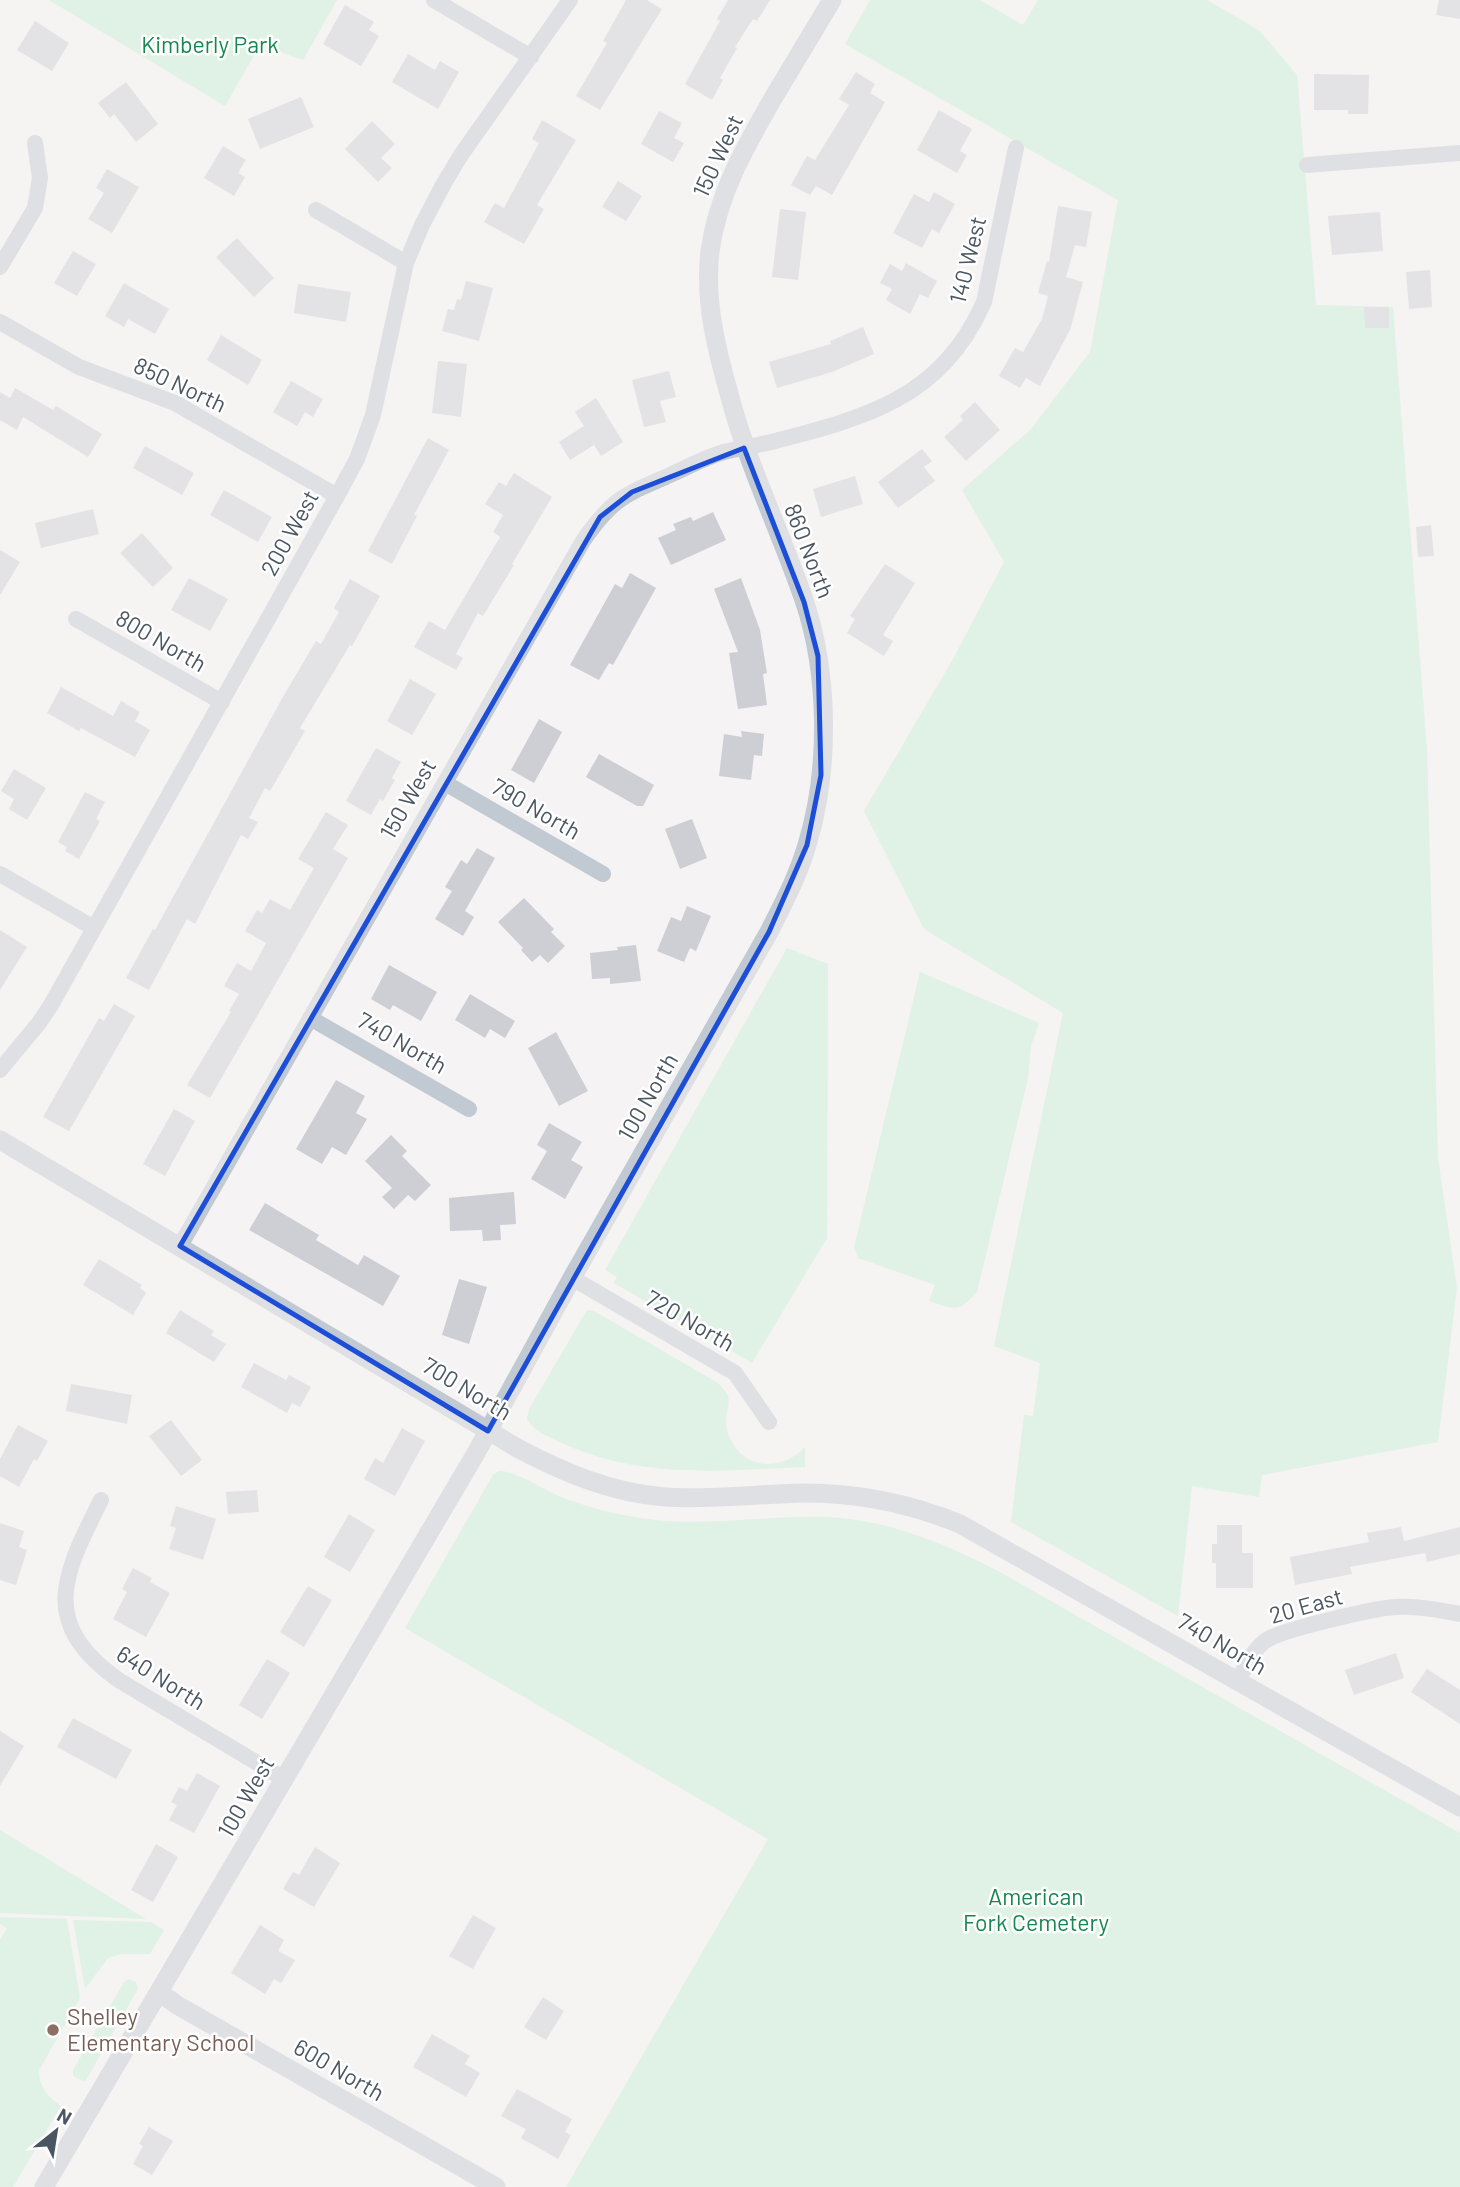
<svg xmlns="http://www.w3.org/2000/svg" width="1460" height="2187" font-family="Barlow,sans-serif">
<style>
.green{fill:#c3f1d5}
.building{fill:#cdcfd5}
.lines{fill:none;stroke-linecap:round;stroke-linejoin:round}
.minor{stroke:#c1cad2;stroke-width:16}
.tertiary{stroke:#c1cad2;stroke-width:19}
.marked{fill:none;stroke:#1d4ed8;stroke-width:5;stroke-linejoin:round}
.education-dot{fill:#8d6e63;stroke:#fff;stroke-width:2.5}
.labels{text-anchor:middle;stroke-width:5;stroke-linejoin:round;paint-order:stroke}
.park-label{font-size:23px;fill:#17864f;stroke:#fff}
.street-label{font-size:23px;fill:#4a5661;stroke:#fff}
.education-label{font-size:23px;fill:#785e54;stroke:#fff;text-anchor:start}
</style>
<rect width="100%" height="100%" fill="#f5f3f3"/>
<path class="green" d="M49,0H337L303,60L260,45L225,106Z
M870,0H980L1023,25L1038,0H1207L1260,31L1297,75L1316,305L1393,307L1427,750L1438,1158L1457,1288L1438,1442L1262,1475L1259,1497L1192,1486L1178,1616L1011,1522L1024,1415L1033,1416L1040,1363L994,1346L1063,1013L924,929L864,811L953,659L1004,562L962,490L1031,429L1090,352L1118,200L845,44Z
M787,948L828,964L827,1238L752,1363L614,1283L617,1277L605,1270Z
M920,972L1039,1023L1031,1046L1028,1078L977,1292C958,1313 956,1310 929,1301L935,1285L858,1258L854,1247Z
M587,1310L594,1311L718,1383C722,1387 726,1391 728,1396C730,1404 727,1411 726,1418C725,1441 742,1462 765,1464C781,1465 794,1458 805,1447V1467C721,1471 640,1479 562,1443C550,1437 534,1432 527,1419L529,1409Z
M499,1471C517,1471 545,1491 563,1498C588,1507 614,1514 640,1518C702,1528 764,1515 827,1517C889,1520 943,1543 998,1571L1460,1833V2187H566L768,1839L405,1628L493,1475Z
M0,1830L146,1919L0,1913Z
M0,1917L67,1919L80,1998L39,2070C39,2087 47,2096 61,2106L13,2187H0V1940L7,1928L0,1924Z
M73,1920L151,1922L164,1930L150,1954H121L108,1958L85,1989Z
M129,1979L136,1982L138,1989L86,2080L83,2081L73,2076V2070L124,1982Z"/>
<path class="building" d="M626,0H647L662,9L600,110L576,96L607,43L603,41Z
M728,0H770L757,21L753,19L735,47L737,48L720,78L723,80L712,100L685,84L720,21L717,19Z
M1439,0H1460V19L1436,15Z
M345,5L374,22L369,30L379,36L361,66L323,44Z
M35,21L69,43L52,71L17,50Z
M408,54L435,70L440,61L459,72L438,109L392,82Z
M856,72L875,84L870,93L885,102L832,195L816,186L810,195L791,185L807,156L815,160L849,105L839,99Z
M1314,74L1369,75L1368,114H1348V110H1314Z
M126,82L158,124L136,142L114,114L110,118L98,103Z
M301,97L314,127L260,149L248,119Z
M939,110L972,129L960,151L967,155L957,173L917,150Z
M659,111L682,123L674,138L684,143L673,162L641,144Z
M542,120L576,140L537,205L544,209L524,244L484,222L495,203L504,208L539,143L532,139Z
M372,121L395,144L381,158L392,168L378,182L345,149Z
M223,146L246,160L238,173L245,177L234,196L204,178Z
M107,169L139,187L112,233L88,219L104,193L96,188Z
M618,181L642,196L626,221L602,207Z
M934,192L955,204L939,233L932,229L922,248L893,233L914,194L929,202Z
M1058,206L1092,212L1086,247L1075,245L1066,277L1083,282L1070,330L1040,386L1026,378L1020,388L999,376L1015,348L1023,352L1042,319L1048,296L1038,293L1047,261L1049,262Z
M780,209L806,212L798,280L772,277Z
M1380,212L1383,251L1332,255L1328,216Z
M237,238L274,278L254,297L216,257Z
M73,251L96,264L77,296L54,283Z
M906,263L937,281L928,298L920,294L910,314L886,300L892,289L880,283L890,264L902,271Z
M1430,270L1432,307L1409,309L1406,272Z
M466,281L493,288L479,341L442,331L448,309L454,310L457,299L461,300Z
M124,283L169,309L155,334L128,319L124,327L105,316Z
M298,284L351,292L346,322L294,313Z
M1364,307H1389V328H1365Z
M863,327L874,354L832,372L777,388L769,362L831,344L830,341Z
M221,335L262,360L248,385L207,360Z
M438,361L467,364L461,417L432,413Z
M669,371L676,397L660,401L666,422L644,427L632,380Z
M291,381L323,399L313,417L305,412L297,426L273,412Z
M15,388L53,410L56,406L102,434L88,457L23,417L17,430L0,420V392L10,398Z
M596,398L623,442L601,456L594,445L570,460L559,442L584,426L575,412Z
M975,402L1000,430L966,461L944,437L963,420L960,416Z
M428,438L449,450L414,515L417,516L392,564L368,551Z
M145,446L194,473L182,495L133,468Z
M922,449L932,461L924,467L935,481L898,508L878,482Z
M514,473L552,497L512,564L514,565L483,616L478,613L456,654L463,658L456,670L414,647L429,621L445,630L500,537L493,532L503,515L485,504L499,482L506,486Z
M855,476L863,504L821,517L813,489Z
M224,490L272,517L258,542L210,515Z
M93,509L99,534L41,548L35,523Z
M713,512L726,540L671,565L658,538L676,530L673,524L691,517L693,521Z
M1431,525L1434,556L1418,557L1416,527Z
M142,533L173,568L153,587L120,553Z
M0,550L20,562L0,595Z
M885,564L915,583L883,635L893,641L884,656L847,633L855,619L850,616Z
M630,573L656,588L613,665L609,663L599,680L570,665L615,584L622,588Z
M189,578L228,599L210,631L171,610Z
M741,578L760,630L767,673L763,674L767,705L738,709L729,653L738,652L714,589Z
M350,579L380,596L352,646L350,645L300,728L305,731L270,791L265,788L249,818L258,822L248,839L241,835L195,924L187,919L149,990L126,978L153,929L155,930L284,695L316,641L321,644L339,612L334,608Z
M410,679L436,694L412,735L387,721Z
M61,687L113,716L121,701L140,712L135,721L150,730L135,757L81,728L79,731L47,713Z
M539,719L562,732L534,783L511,770Z
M741,731L764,734L762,756L754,755L751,780L719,776L724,734L742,737Z
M376,748L401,762L392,778L395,780L383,801L380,799L371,815L346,801Z
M599,754L654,785L643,806H637L586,777Z
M14,769L46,788L27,820L9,809L14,799L1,791Z
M85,792L105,802L96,819L100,821L79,859L65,851L67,847L58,842Z
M326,812L348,825L333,849L348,858L210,1098L187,1085L231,1012L229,1011L239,994L224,986L237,963L251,971L266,943L245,931L257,910L262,913L270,899L290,910L314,868L298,859Z
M692,819L707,858L680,869L665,829Z
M477,848L495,858L465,911L474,917L463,936L435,919L452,891L445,887L461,860L467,864Z
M524,898L554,929L551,932L565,946L548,963L540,955L532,962L521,950L523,948L498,922Z
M687,906L711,916L696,951L690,948L684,962L657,951L671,917L681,921Z
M0,930L27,947L0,990Z
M636,945L641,981L610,984V978L592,979L590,953L618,950L617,947Z
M389,965L437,992L421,1021L393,1005L390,1010L371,999Z
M470,994L515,1021L505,1038L490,1029L485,1038L455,1020Z
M114,1004L135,1016L69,1131L43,1117L99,1018L104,1021Z
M556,1032L588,1091L559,1106L528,1048Z
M336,1080L365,1096L356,1113L367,1119L346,1155L332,1147L322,1164L296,1149Z
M174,1109L195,1121L165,1176L143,1164Z
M549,1123L582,1142L571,1160L583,1167L565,1199L531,1179L547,1151L537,1145Z
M391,1135L407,1151L402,1156L431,1185L415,1201L408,1195L394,1209L382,1197L392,1188L365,1161Z
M514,1192L516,1224L500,1225L501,1240L483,1241L482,1230L450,1231L449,1198Z
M265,1203L319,1235L316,1240L358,1265L364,1255L400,1276L383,1306L249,1230Z
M99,1259L142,1285L140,1288L146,1293L133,1315L83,1285Z
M459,1279L487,1287L469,1344L442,1335Z
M180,1310L214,1331L211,1335L226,1344L214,1362L166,1333Z
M254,1363L286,1380L289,1375L311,1387L300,1407L292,1403L287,1413L241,1387Z
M71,1384L132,1395L127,1424L66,1411Z
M171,1420L202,1460L181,1476L149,1436Z
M18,1425L48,1441L37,1461L34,1459L19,1487L0,1476V1459Z
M402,1428L425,1441L395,1496L364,1479L375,1458L383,1463Z
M257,1490L259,1512L228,1514L226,1492Z
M176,1506L216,1519L203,1560L169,1549L176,1528L170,1526Z
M349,1514L375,1530L350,1572L324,1557Z
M0,1523L24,1531L19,1547L27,1550L16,1585L0,1580Z
M1217,1525H1242V1553H1253V1588H1216V1563H1212V1544H1217Z
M1401,1527L1404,1541L1460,1527V1554L1427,1562L1425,1553L1350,1567L1352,1574L1295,1585L1290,1557L1369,1542L1367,1533Z
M133,1568L152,1578L150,1582L170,1593L146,1637L113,1619L127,1592L122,1589Z
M308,1586L332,1600L304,1647L280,1632Z
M1396,1653L1404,1678L1354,1695L1345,1670Z
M267,1659L290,1673L262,1719L239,1705Z
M1427,1669L1460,1690V1724L1411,1692Z
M73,1718L132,1750L116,1779L57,1747Z
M0,1731L24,1746L0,1786Z
M197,1773L220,1786L194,1833L169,1820L177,1805L171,1802L179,1787L187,1791Z
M156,1844L178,1857L153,1902L131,1890Z
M315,1847L340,1863L314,1907L283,1889L293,1872L299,1875Z
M473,1915L496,1928L473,1969L449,1956Z
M260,1925L284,1940L278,1951L295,1960L281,1983L274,1979L265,1994L231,1973Z
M543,1997L564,2011L546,2040L524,2027Z
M432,2034L470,2056L465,2064L480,2073L466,2097L413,2067Z
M517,2089L572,2119L565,2132L571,2135L558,2159L521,2138L526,2129L501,2116Z
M149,2127L173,2141L152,2175L133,2164L143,2146L139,2144Z"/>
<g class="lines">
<path class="minor" d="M434,0L531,57
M1307,165L1460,153
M316,210L406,263
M0,267L35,208L40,178L35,143
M0,322L79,367L175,403L337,496
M76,619L222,702
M445,783L603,874
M0,874L94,928
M310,1018L469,1109
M0,1070L39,1023L51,1005L337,496L357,459L373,415L406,263L422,225L443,185L461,155L570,0
M180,1246L583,541C612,499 624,495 670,475C687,468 705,457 724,452C739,448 755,446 771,442C865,418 941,399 984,302L1016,148
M572,1278L735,1373L769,1422
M101,1500C63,1576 38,1623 120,1681L284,1779
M1238,1681C1245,1668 1252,1651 1265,1641C1280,1630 1375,1608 1396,1607C1418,1606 1439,1610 1460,1614"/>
<path class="tertiary" d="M0,1140L519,1449C565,1473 612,1493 665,1497C711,1500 757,1494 804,1493C858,1493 909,1503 960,1524L1460,1807
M159,1992L177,2005L496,2187
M44,2187L476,1453L572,1278L769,932C783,904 798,876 807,845C830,770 829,674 804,600C781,533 750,470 731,401C717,351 704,303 710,251C718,194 744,149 772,100C792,67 812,33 832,0"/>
</g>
<path d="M0 0H1460V2187H0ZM744,448L804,602L818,656L821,775L807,845L769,932L488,1431L180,1246L600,517L632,492Z" fill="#f5f3f3" fill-opacity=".55" fill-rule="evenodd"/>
<path class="marked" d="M744,448L804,602L818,656L821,775L807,845L769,932L488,1431L180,1246L600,517L632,492Z"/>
<circle class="education-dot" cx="53" cy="2030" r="7"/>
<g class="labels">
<g class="park-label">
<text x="210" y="53">Kimberly Park</text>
<text x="1036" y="1905">American<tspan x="1036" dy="26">Fork Cemetery</tspan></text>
</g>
<g class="street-label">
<text transform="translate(718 156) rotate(-65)" y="8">150 West</text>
<text transform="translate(968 260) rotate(-76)" y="8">140 West</text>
<text transform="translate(180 385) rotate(25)" y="8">850 North</text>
<text transform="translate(290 533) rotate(-61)" y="8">200 West</text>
<text transform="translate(809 551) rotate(69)" y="8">860 North</text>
<text transform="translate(161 641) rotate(30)" y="8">800 North</text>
<text transform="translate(408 799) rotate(-60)" y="8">150 West</text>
<text transform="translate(536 809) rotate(30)" y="8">790 North</text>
<text transform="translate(402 1043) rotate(30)" y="8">740 North</text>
<text transform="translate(648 1097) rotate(-60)" y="8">100 North</text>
<text transform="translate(690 1321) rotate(30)" y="8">720 North</text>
<text transform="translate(467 1389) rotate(31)" y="8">700 North</text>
<text transform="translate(1306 1606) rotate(-16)" y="8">20 East</text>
<text transform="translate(1222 1644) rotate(30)" y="8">740 North</text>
<text transform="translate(161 1678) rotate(32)" y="8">640 North</text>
<text transform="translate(246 1797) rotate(-60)" y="8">100 West</text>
<text transform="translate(339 2070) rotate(30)" y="8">600 North</text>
</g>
<g class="education-label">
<text x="67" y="2025">Shelley<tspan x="67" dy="26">Elementary School</tspan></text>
</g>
</g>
<g transform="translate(56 2131) rotate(30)" stroke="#ffffff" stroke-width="5" paint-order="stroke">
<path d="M0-5L12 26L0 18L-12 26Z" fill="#4a5661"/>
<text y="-10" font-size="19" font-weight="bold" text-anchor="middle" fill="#4a5661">N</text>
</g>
</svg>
